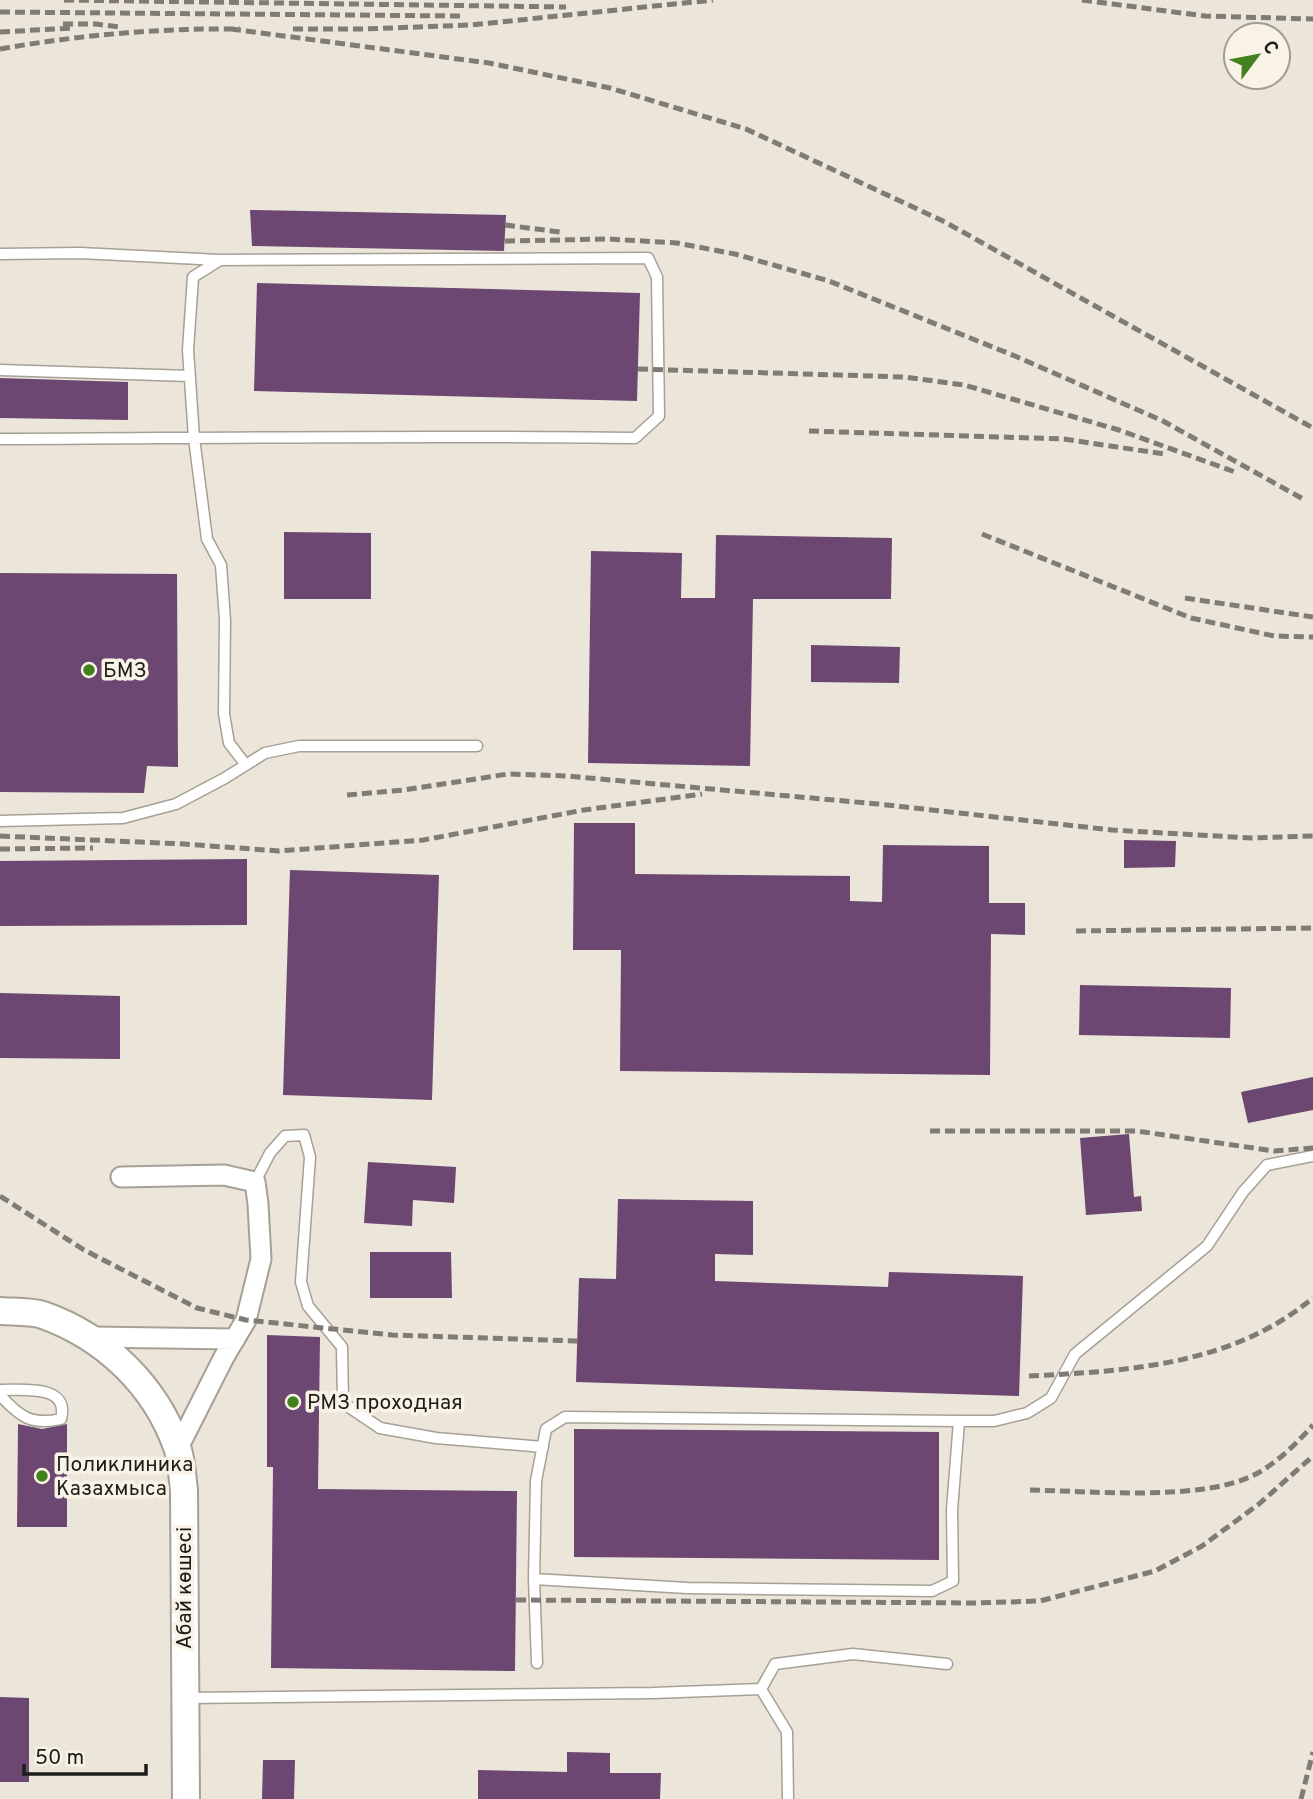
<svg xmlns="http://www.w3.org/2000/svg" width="1313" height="1799" font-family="Overpass,sans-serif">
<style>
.building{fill:#6b4771}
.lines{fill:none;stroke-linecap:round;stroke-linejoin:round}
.lane-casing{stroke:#a6a095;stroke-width:13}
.street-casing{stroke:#a6a095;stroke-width:23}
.secondary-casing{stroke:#a6a095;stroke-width:30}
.lane{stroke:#fff;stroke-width:10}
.street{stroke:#fff;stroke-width:19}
.secondary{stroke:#fff;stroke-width:26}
.rail{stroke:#807c75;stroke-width:5;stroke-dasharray:10 5;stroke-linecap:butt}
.poi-dot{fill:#43801e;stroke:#f8f2e7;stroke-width:2.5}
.labels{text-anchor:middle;stroke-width:7;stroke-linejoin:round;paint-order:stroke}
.poi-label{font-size:21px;fill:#1e1c18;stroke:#f8f2e7;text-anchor:start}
.street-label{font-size:21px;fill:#1e1c18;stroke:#f8f2e7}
</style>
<rect width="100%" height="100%" fill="#ebe5da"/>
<path class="building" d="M250,210L506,215L504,251L252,246Z
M257,283L640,293L637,401L254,391Z
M0,378L128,382V420L0,418Z
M284,532L371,533V599H284Z
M716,535L892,538L891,599H753L750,766L588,763L591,551L682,553L681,598H715Z
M0,573L177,574L178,767L147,766L144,793L0,792Z
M811,645L900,647L899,683L811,682Z
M574,823H635V874L850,876V901L882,902L883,845L989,846V903H1025V935L991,934L990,1075L620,1071L621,950H573Z
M1124,840L1176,841L1175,867L1124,868Z
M247,859V925L0,926V861Z
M290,870L439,875L432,1100L283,1095Z
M1080,985L1231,988L1230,1038L1079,1035Z
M0,993L120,996V1059L0,1058Z
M1313,1077V1110L1248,1123L1241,1092Z
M1129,1134L1134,1197L1141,1196L1142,1211L1086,1215L1080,1138Z
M368,1162L456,1167L454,1203L413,1200L412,1226L364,1223Z
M618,1199L753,1201V1255L715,1254V1281L888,1287L889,1272L1023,1276L1019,1396L576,1382L579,1278L616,1279Z
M370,1252H451L452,1298H370Z
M267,1335L320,1337L318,1489L517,1491L515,1671L271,1668L273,1467H267Z
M18,1424L42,1429L67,1424V1527H17Z
M574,1429L939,1432V1560L574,1557Z
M0,1697L29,1698V1782H0Z
M567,1752L610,1753V1773H661L660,1799H478V1770L567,1772Z
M263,1760H295L294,1799H262Z"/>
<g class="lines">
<g class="lane-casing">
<path id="lane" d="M0,254L80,253L220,260
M0,370L190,376
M0,439C212,438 423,435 635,438L659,416L657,277L648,258L220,260L193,277L188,350L194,438L207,539L221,565L225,620L224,714L229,743L246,765
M0,821L123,818L176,804L225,778L265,753L299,746H477
M255,1182L270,1153L285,1136L304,1135L310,1157L301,1282L308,1306L342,1347L343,1403L380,1428L436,1438L543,1447
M0,1390C22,1390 70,1384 61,1419C31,1426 19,1416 0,1395
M534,1579L536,1481L546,1429L565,1417L959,1421
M537,1663L534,1579L687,1588L932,1591L953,1581L952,1510L959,1421H994L1027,1413L1051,1398L1075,1354L1207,1246L1243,1192L1267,1165L1313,1156
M761,1689L775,1664L853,1654L947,1664
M185,1698L653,1693L761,1689L787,1732L788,1799"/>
</g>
<g class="street-casing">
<path id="street" d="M121,1177L224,1175L255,1182L258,1204L261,1259L246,1320L224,1357L178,1448
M91,1337L235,1339"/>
</g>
<g class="secondary-casing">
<path id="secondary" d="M0,1311C13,1312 30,1311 43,1315C105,1337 155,1385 177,1447C182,1460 182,1476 184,1490L186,1799"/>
</g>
<use href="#lane" class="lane"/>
<use href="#street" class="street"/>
<use href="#secondary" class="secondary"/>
<path class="rail" d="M64,0L566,7
M1082,0L1205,16L1313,19
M0,12L461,16
M63,24H96L119,27
M231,29L489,63L610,88L746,129L945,222L1313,428
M293,29H364L471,25L713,0
M0,32L73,28
M0,49C80,35 159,28 240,29
M505,225L560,232
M505,241L608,239L677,243L735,254L829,281L1015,356L1163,421L1303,499
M638,369L904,377L964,385L1119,430L1235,472
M809,431L1064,439L1164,454
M982,534L1191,618L1274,636L1313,637
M1185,598L1313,617
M347,795L404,790L508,774L567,776L878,804L1112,830L1251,838L1313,836
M0,836L184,844L279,851L423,840L584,810L702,794
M0,849L93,848
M1076,931L1313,928
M930,1131H1137L1274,1151L1313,1148
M0,1196L84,1250L197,1308L246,1320L392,1335L577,1341
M1029,1376C1130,1371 1232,1365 1313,1298
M1030,1490C1091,1491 1203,1502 1256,1474C1278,1462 1297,1443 1313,1425
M516,1600L974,1603L1040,1601L1155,1571L1202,1546L1259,1504L1313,1456
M1301,1799L1313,1752"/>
</g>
<g class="poi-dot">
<circle cx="89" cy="670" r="7"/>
<circle cx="293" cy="1402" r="7"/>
<circle cx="42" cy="1476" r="7"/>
</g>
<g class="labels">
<g class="poi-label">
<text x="103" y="677">БМЗ</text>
<text x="307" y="1409">РМЗ проходная</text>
<text x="56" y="1471">Поликлиника<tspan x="56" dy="24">Казахмыса</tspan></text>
</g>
<g class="street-label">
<text transform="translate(184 1588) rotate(-90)" y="7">Абай көшесі</text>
</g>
</g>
<g transform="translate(1257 56) rotate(58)"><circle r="33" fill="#f8f2e7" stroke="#a19c94" stroke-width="2"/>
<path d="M0-5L12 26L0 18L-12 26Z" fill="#43801e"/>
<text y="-10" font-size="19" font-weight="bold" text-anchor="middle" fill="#1e1c18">С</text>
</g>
<path d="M24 1764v10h122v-10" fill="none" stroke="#1e1c18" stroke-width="3.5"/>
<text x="35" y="1764" font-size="21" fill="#1e1c18" stroke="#f8f2e7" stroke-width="5" paint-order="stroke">50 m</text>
</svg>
